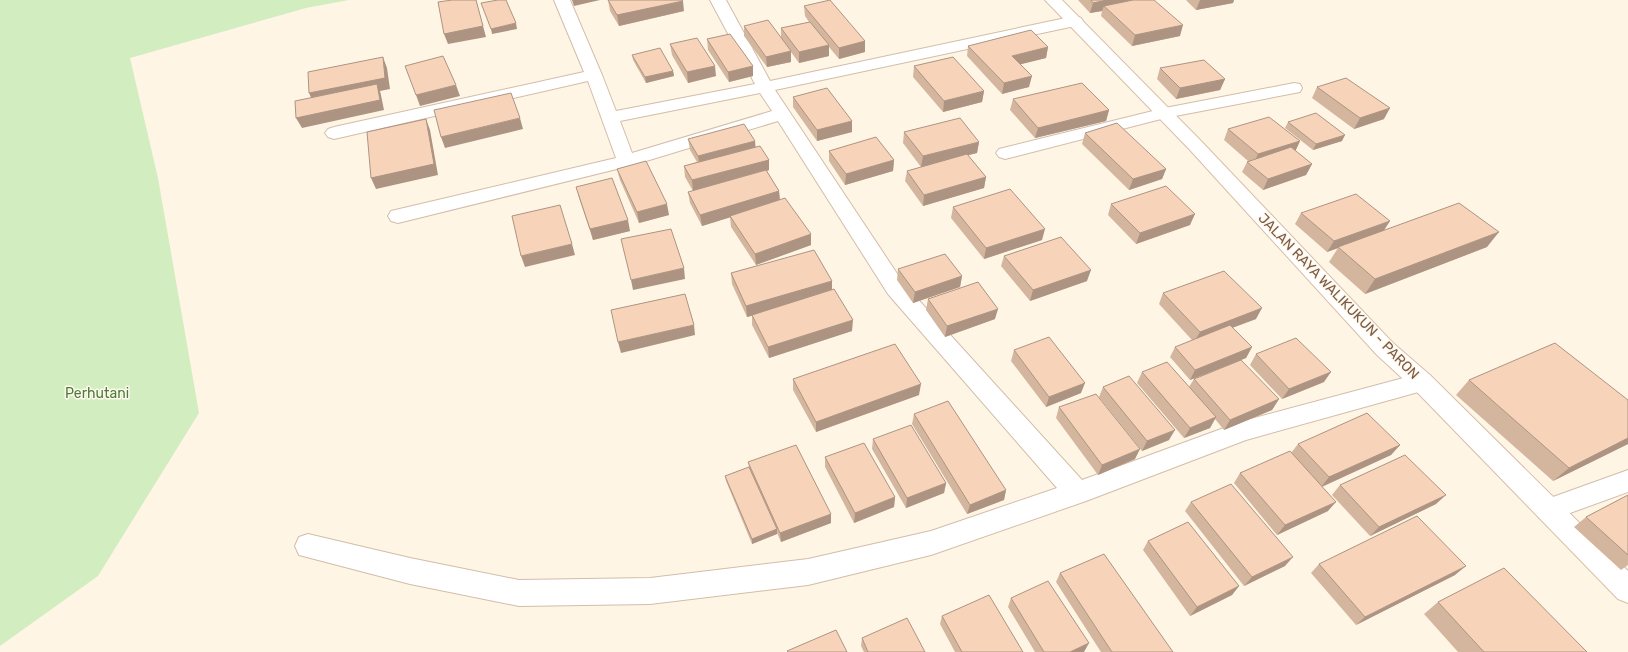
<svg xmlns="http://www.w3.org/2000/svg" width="1628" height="652" font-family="Rubik,sans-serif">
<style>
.green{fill:#d2eec1}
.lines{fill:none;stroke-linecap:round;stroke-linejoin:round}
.street-casing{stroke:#d2bda9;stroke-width:2}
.secondary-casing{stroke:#d8bfa8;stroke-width:2}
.street{fill:#fff;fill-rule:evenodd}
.secondary{fill:#fff;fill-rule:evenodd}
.wall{fill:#d4b69f}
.shaded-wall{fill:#ad9482}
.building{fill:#f7d4b9;stroke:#ad9482}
.labels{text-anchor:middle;stroke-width:3;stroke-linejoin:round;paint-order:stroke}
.street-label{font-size:14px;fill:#7b5b46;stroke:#fff9ed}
.park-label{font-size:14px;fill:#4c7b3b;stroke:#fff9ed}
</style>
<rect width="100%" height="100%" fill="#fff5e5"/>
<path class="green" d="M0,0H349L306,8L130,58L158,178L199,413L98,576L0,646Z"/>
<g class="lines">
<g class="street-casing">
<path id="street" d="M554,0H570L602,75L616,111L755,84L710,0H726L770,81L1075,16L1081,18L1083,21L1081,24L1075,26L775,90L904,284L1082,480L1243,421L1422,373L1430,375L1434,382L1430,389L1422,391L1246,440L1086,501L931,555L808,585L650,604L519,606L410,584L299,555L295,546L299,537L308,534L410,558L519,580L650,578L808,559L931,531L1057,488L888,294L778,121L633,165L398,223L391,221L388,216L391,211L616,158L588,81L334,139L328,137L325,133L328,129L334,127L584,72ZM760,93L772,111L632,153L620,121Z
M1294,83L1300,84L1302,88L1300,92L1165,118L1005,159L999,157L996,153L999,149L1165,108Z
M1628,470V492L1548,521L1539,518L1535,510L1539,502Z"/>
</g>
<g class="secondary-casing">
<path id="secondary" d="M1045,0H1062L1202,142L1393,343L1430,375L1628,571V603L1618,599L1414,389L1377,355L1190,150Z"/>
</g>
<use href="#street" class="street"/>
<use href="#secondary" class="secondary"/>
</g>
<path class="wall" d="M608,0L684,11L619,26L610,11Z
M1078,0H1154L1180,36L1132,46L1101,16L1102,11L1090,13Z
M1186,0H1234L1233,3L1196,10Z
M804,6L865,52L839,59L829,47V56L799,63L791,52V62L767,67L744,36V26L781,38V28L809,22L805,16Z
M707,39L753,76L729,82L708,50Z
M670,44L716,76L688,83L672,55Z
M968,46L1048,47L1046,58L1020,64L1029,87L1002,94L967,56Z
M632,55L673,71L674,76L646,83L633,60Z
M914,66L984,91L982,102L943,112L913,77Z
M1160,68L1225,79L1220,90L1176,99L1157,79Z
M1317,87L1384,119L1354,129L1312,98Z
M793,97L852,132L817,141L793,107Z
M1013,99L1109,110L1106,121L1035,138L1010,110Z
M1288,122L1342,141L1313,150L1285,128Z
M1228,129L1300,141L1295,151L1312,164L1306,175L1263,190L1242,172L1247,162L1248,161L1224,140Z
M904,132L979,142L977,153L968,155L986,177L984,188L923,206L905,181L907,171L921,167L903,143Z
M1085,133L1166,169L1162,179L1129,190L1082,144Z
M688,139L755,141V147L769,160V170L767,171L779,191L780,200L811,245L756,265L731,227L730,217L702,226L690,203L688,192L693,191L685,177L684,166L697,162L690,150Z
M829,151L894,160L893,171L845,185L829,161Z
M617,169L669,215L639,223L620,180Z
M576,187L630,231L593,240L579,198Z
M1111,204L1190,225L1136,244L1108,215Z
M953,207L1042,240L984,259L951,218Z
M1301,213L1383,231L1487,247L1365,294L1329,262L1338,248L1327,252L1295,224Z
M1004,256L1087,281L1030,301L1001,266Z
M898,269L962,276L960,287L913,303L897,280Z
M731,273L832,281V290L852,331L769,358L752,325V316L747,317L732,284Z
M1163,293L1256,319L1232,328L1252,347L1246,358L1190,380L1170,357L1175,347L1192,340L1159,304Z
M928,299L995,319L945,337L926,310Z
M1014,350L1081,393L1046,407L1011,361Z
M1256,354L1324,382L1282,399L1250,365Z
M1142,372L1189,387L1194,379L1279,399L1272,410L1224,430L1215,419L1210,428L1184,438L1137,383Z
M793,379L919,395L816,432L793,390Z
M1469,380L1628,400V444L1553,481L1456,395Z
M1103,387L1169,440L1142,451L1099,397Z
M1059,407L1135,459L1098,475L1056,418Z
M914,414L1006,490L1004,500L967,514L912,424Z
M873,439L946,483L944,493L906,508L872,449Z
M1298,444L1400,445L1391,455L1322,487L1328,511L1277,535L1234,483L1240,473L1291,453Z
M825,457L895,497L894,507L854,523L825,467Z
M748,462L831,523L781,542L777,533V534L752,544L726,481L725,476L749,467Z
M1340,485L1436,504L1370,536L1332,495Z
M1628,495V565L1621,570L1574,527L1586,517Z
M1191,502L1285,566L1244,586L1185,511Z
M1148,541L1239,586L1232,595L1190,616L1143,550Z
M1319,564L1455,575L1356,625L1311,573Z
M1060,573L1173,652H1101L1056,582Z
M1011,598L1084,652H1035L1008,607Z
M1438,602L1587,652H1458L1424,614Z
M942,616L1023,652H955L940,624Z
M862,638L925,652H864L861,646Z"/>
<path class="shaded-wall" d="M476,0L486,37L448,44L444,34Z
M572,0H600L574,6Z
M1107,0H1150L1104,6L1102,11L1090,13L1093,3Z
M1200,0H1234L1233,3L1196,10Z
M683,1L684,11L619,26L617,15Z
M516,23L517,29L492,34L491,29Z
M1183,25L1180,36L1132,46L1135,35Z
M865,41V52L839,59V48Z
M829,45V56L799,63V52Z
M1048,47L1046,58L1010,67L1012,56Z
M791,51V62L767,67L766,57Z
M383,57L387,68L390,89L380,91L381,95L384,110L302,128L296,118L314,104L309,93Z
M715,66L716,76L688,83L687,72Z
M753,66V76L729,82L728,72Z
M673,71L674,76L646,83L645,77Z
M1032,76L1029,87L1002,94L1004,83Z
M1225,79L1220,90L1176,99L1180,88Z
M456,85L460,96L420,106L416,95Z
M984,91L982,102L943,112L944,101Z
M1390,108L1384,119L1354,129L1360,118Z
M1109,110L1106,121L1035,138L1038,128Z
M520,118L523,129L445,148L441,137Z
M426,119L430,130L438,175L376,189L371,178Z
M852,121V132L817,141V130Z
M1345,135L1342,141L1313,150L1316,144Z
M755,141L756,151L700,167L698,156Z
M1300,141L1295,152L1253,165L1258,154Z
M979,142L977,153L921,167L923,156Z
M769,160V170L693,191L692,180Z
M894,160L893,171L845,185L846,174Z
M1312,164L1306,175L1263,190L1268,179Z
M1166,169L1162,179L1129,190L1133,179Z
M986,177L984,188L923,206L924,195Z
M779,191L780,202L702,226L700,215Z
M667,204L669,215L639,223L637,212Z
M1195,214L1190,225L1136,244L1140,233Z
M628,220L630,231L593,240L590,229Z
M1390,221L1383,232L1327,252L1334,241Z
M1045,229L1042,240L984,259L986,248Z
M1499,232L1487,247L1365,294L1375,279Z
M811,234V245L756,265L755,254Z
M572,244L575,255L525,267L521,256Z
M684,268L685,279L633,290L631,280Z
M1091,270L1087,281L1030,301L1033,290Z
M962,276L960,287L913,303L915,292Z
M832,281V292L747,317L746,306Z
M1262,308L1256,319L1194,342L1200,332Z
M998,309L995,319L945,337L947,326Z
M853,320L852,331L769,358L768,347Z
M694,325L695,335L621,353L618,342Z
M1252,347L1246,358L1190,380L1195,370Z
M1331,372L1324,382L1282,399L1289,389Z
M1085,383L1081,393L1046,407L1049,397Z
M921,384L919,395L816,432V422Z
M1279,399L1272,410L1224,430L1230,420Z
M1216,417L1210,428L1184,438L1190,428Z
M1175,430L1169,440L1142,451L1147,441Z
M1628,438V444L1553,481L1569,468Z
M1400,445L1391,455L1321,487L1329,477Z
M1140,449L1135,459L1098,475L1102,465Z
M946,483L944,493L906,508L907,498Z
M1006,490L1004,500L967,514L970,505Z
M1446,495L1436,504L1370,536L1379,527Z
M895,497L894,507L854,523L855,513Z
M1336,502L1328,511L1277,535L1285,525Z
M831,514V523L781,542L780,533Z
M777,529V534L752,544V539Z
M1293,557L1285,566L1244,586L1252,577Z
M1466,566L1455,575L1356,625L1365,617Z
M1239,586L1232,595L1190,616L1197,607Z
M1089,643L1084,652H1070Z"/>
<path class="building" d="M452,0H476L483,26L444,34L438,2Z
M498,0H506L516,23L491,29L481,3Z
M608,0H682L683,1L617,15Z
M830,0L865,41L839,48L804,6Z
M1091,0H1107L1093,3Z
M1133,0H1154L1183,25L1135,35L1104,6Z
M768,20L791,51L766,57L744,26Z
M810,22L829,45L799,52L781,28Z
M1031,30L1048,47L1012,56L1032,76L1004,83L968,46Z
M730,34L753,66L728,72L707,39Z
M697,38L715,66L687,72L670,44Z
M660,48L673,71L645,77L632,55Z
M443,56L456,85L416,95L405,66Z
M383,57L385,78L309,93L308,72Z
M953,57L984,91L944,101L914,66Z
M1204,60L1225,79L1180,88L1160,68Z
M1346,78L1390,108L1360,118L1317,87Z
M1082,83L1109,110L1038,128L1013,99Z
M377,84L380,100L296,118L295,101Z
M827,88L852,121L817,130L793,97Z
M511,93L520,118L441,137L434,110Z
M1316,113L1345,135L1316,144L1288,122Z
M1269,117L1300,141L1258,154L1228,129Z
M960,118L979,142L923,156L904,132Z
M426,119L434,164L371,178L367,132Z
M1117,123L1166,169L1133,179L1085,133Z
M744,124L755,141L698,156L688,139Z
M876,137L894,160L846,174L829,151Z
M760,146L769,160L692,180L684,166Z
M1291,147L1312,164L1268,179L1247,162Z
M967,154L986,177L924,195L907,171Z
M646,161L667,204L637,212L617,169Z
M766,170L779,191L700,215L688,192Z
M612,178L628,220L590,229L576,187Z
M1166,186L1195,214L1140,233L1111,204Z
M1010,189L1045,229L986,248L953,207Z
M1356,194L1390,221L1334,241L1301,213Z
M785,198L811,234L755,254L730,216Z
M1459,203L1499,232L1375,279L1338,247Z
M560,205L572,244L521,256L512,216Z
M671,229L684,268L631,280L621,239Z
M1061,237L1091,270L1033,290L1004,256Z
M814,250L832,281L746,306L731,273Z
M945,254L962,276L915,292L898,269Z
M1224,271L1262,308L1200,332L1163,293Z
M978,282L998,309L947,326L928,299Z
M834,289L853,320L768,347L752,315Z
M685,294L694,325L618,342L611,310Z
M1230,325L1252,347L1195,370L1175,347Z
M1049,337L1085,383L1049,397L1014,350Z
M1296,338L1331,372L1289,389L1256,354Z
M1555,343L1628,400V438L1569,468L1469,380Z
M895,344L921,384L816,422L793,379Z
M1241,360L1279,399L1230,420L1194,379Z
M1167,362L1216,417L1190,428L1142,372Z
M1129,376L1175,430L1147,441L1103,387Z
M1096,394L1140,449L1102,465L1059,407Z
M948,401L1006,490L970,505L914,414Z
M1367,413L1400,445L1329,477L1298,444Z
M911,425L946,483L907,498L873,439Z
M864,443L895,497L855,513L825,457Z
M796,445L831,514L780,533L748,462Z
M1290,451L1336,502L1285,525L1240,473Z
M1405,455L1446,495L1379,527L1340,485Z
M749,467L777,529L752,539L725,476Z
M1231,484L1293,557L1252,577L1191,502Z
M1628,495V555L1586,517Z
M1417,516L1466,566L1365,617L1319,564Z
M1188,522L1239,586L1197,607L1148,541Z
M1104,554L1173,652H1112L1060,573Z
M1504,568L1587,652H1484L1438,602Z
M1048,581L1089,643L1070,652H1044L1011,598Z
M989,595L1023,652H962L942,616Z
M907,618L925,652H868L862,638Z
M836,630L847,652H788L787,651Z"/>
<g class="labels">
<g class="street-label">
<text transform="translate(1339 296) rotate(46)" y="5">JALAN RAYA WALIKUKUN - PARON</text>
</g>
<g class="park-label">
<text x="97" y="398">Perhutani</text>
</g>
</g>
</svg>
